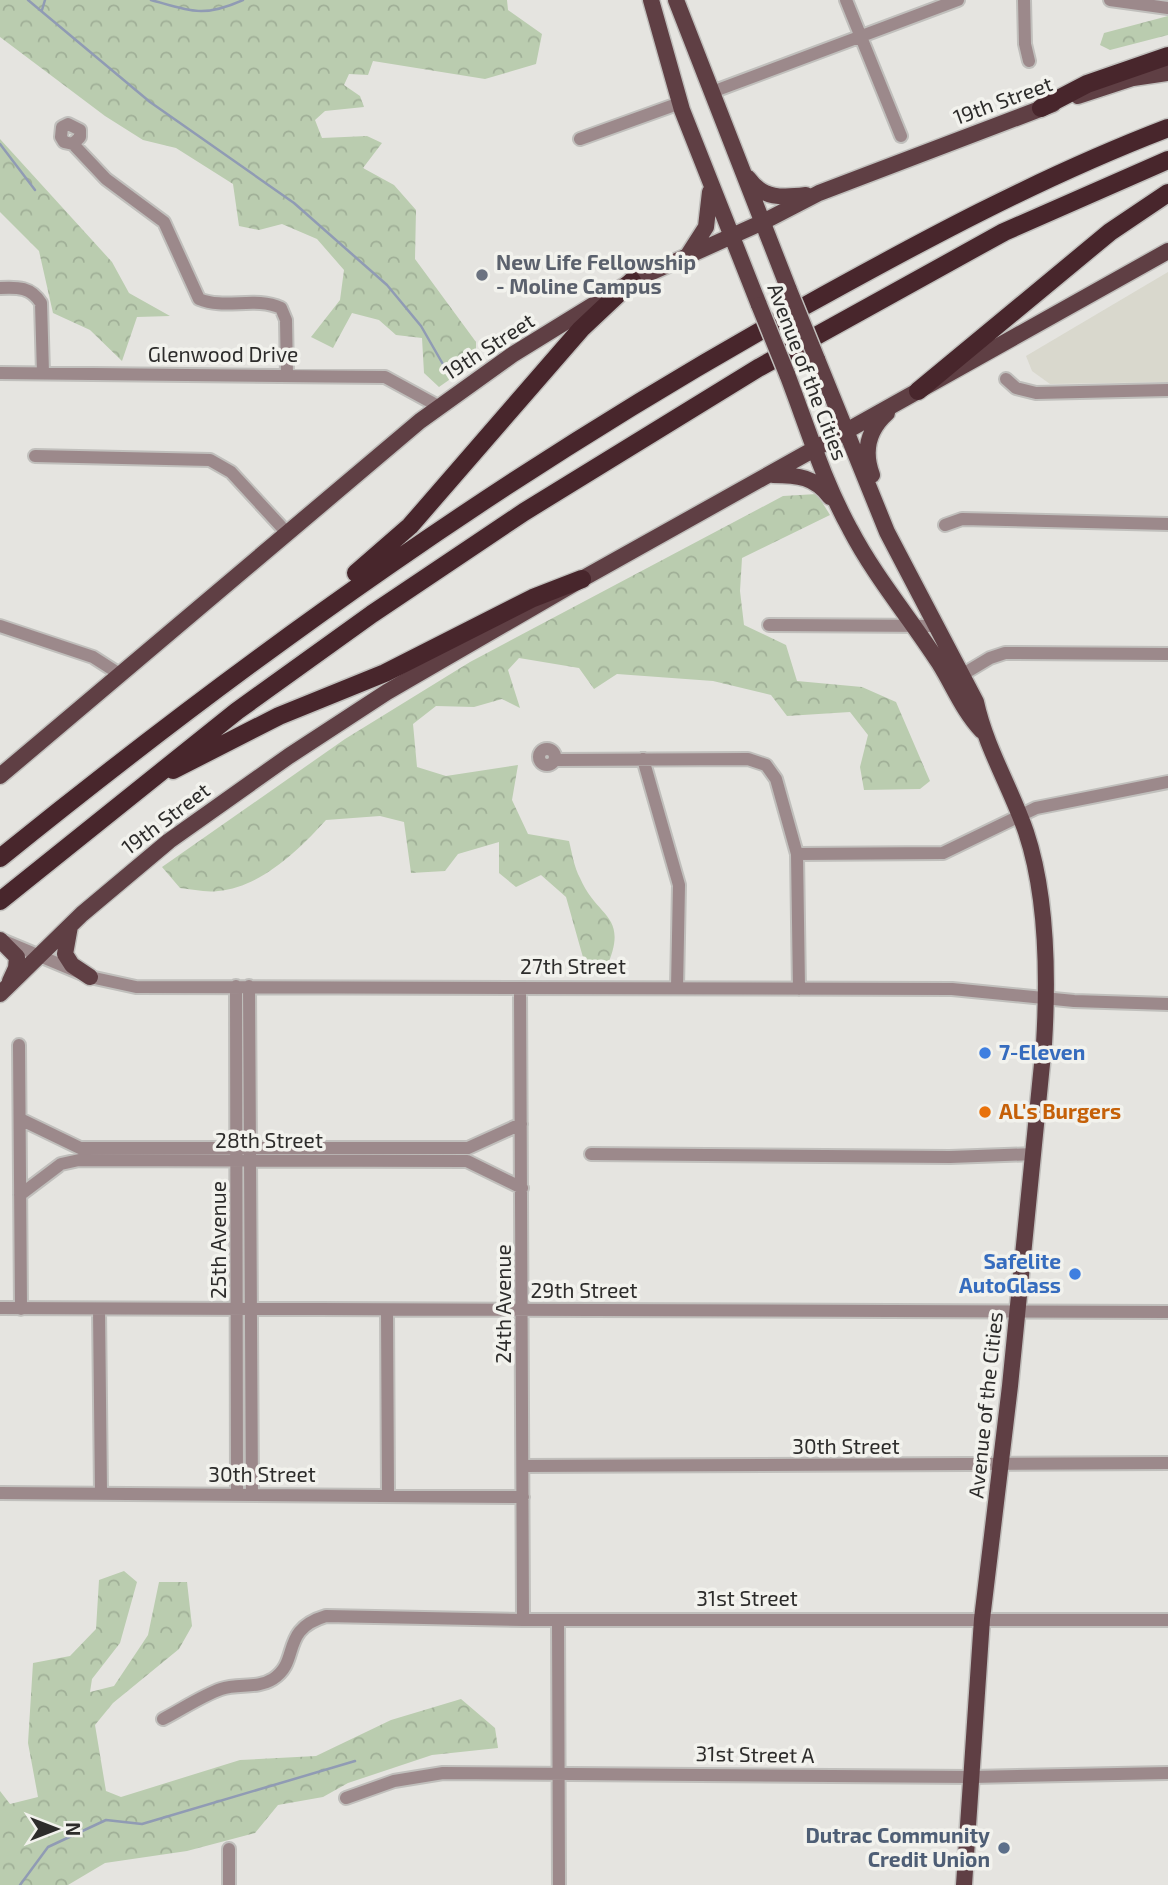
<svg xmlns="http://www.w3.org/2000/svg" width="1168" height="1885" font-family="'Exo 2',sans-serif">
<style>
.built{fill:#d9d8cd}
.forest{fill:url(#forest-crowns)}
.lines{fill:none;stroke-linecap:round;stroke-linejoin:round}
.stream{stroke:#909bb4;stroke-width:2.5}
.minor-casing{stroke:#c0bfbc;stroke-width:16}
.major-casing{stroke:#c0bfbc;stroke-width:19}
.highway-casing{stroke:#c0bfbc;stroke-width:21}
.minor{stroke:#9c898b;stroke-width:12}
.major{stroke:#5f3f44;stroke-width:16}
.highway{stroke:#48262c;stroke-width:18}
.major-bridge-casing{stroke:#c0bfbc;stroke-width:19;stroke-linecap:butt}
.major-bridge{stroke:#5f3f44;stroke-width:16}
.worship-dot{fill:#6b7280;stroke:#f2f2ed;stroke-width:2.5}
.shop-dot{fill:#3f7fe0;stroke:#f2f2ed;stroke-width:2.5}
.food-dot{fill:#e8710a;stroke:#f2f2ed;stroke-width:2.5}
.service-dot{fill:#5c6f8a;stroke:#f2f2ed;stroke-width:2.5}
.labels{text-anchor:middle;stroke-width:7;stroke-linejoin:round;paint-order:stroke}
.street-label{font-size:21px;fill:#2d2c2b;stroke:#f2f2ed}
.worship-label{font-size:21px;font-weight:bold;fill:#5b616d;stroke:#f2f2ed;text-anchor:start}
.shop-label{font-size:21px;font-weight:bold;fill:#366cbe;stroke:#f2f2ed;text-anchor:start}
.food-label{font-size:21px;font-weight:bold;fill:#c56008;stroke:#f2f2ed;text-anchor:start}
.service-label{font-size:21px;font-weight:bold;fill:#4e5e75;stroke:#f2f2ed;text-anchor:end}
</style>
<defs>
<pattern id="forest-crowns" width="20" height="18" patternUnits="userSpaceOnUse" patternTransform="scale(1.75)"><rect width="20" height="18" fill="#baccaf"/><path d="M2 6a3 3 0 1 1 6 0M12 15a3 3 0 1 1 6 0" fill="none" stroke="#a0af97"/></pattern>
</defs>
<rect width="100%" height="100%" fill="#e5e4e0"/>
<path class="built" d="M1168,272V382L1050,384L1032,371L1026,356Z"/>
<path class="forest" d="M0,0H507L508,10L542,34L536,64L485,79L373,61L368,75L349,74L344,85L360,96L364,107L325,111L315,120L322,138L367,136L382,143L363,168L394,185L416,210L415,259L476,342V361L439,387L424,373L422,338L396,335L379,320L352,313L333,348L311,337L340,300L344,270L317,239L282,224L259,230L239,226L233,184L176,148L143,140L105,116L0,37Z
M1168,16V35L1110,50L1100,45L1104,33Z
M0,139L112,262L129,293L170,316L137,317L122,361L90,330L53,313L39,251L0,212Z
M817,494L830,515L742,558L740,591L744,625L786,645L797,681L862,687L896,702L930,781L920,789L864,790L860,767L868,735L850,712L787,716L771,695L713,681L617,674L594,689L579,668L519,658L508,670L520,708L502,699L474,707L436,706L413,724L417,767L446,776L518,765L512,800L528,834L569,841C572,853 574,867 580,878C598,920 631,914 605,971L586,968L566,897L541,875L516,887L499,873V842L458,854L445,871L411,873L404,822L380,816L326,820C299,850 261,887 218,891C206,893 192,889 180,888L162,867L345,739L470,662L783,496Z
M124,1571L137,1582L120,1643L92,1679L90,1692L114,1686L148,1635L159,1582H187L192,1626L179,1649L113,1703L95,1725L106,1791L121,1797L240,1760L316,1756L391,1720L461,1699L495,1728L498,1748L432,1755L348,1783L323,1797L278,1805L255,1833L187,1851L105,1863L68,1885H0V1791L10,1804L38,1797L28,1743L33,1663L70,1656L96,1629L99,1580Z"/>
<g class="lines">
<path class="stream" d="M28,0L150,102L294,203L387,285L421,326L444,366
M151,0C191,11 203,18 243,0
M42,10L45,0
M0,144L35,190
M20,1885L48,1847L106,1820L142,1824L355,1761"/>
<g class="minor-casing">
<path id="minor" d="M846,0L901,136
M1024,0L1025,44L1029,61
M1110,0L1168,8
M712,92L958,0
M580,139L680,103
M73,144L64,142L61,137L62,127L68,124L80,130V137L73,144L106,179L164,222L199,299C225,310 255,296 281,308L286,320L287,375
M0,288C18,287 31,287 41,303L43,373
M0,373L385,377L438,406
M1006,379L1016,388L1036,393L1168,390
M35,456L210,460L231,472L287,533
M945,525L962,519L1168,524
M769,625L934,626
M0,626L93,657L121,675
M955,679L990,658L1005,653L1168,654
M539 757a8 8 0 1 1 16 0a8 8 0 1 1-16 0Z
M643,759L679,885L677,988
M555,760L748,759L766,765L776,779L797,854L799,989
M797,854L943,853L1036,808L1168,782
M4,941L90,977L136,987L952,989L1074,1001L1168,1004
M236,986L237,1494
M249,986L252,1494
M520,989L523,1620
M19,1045L21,1309
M20,1119L80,1148H468L521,1124
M591,1154L950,1157L1034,1154
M20,1195L61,1164L79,1160L467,1161L522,1188
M0,1308L1168,1312
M99,1309L101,1493
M387,1310L388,1495
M523,1466L1168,1463
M0,1493L523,1497
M558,1620L559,1885
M163,1719C181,1710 201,1696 221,1689C238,1683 257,1689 273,1679C301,1661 279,1630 326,1616L523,1620H1168
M346,1798L394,1781L443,1773L972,1777L1168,1773
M229,1849V1885"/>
</g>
<g class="major-casing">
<path id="major" d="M651,0L682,110L759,305
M676,0L789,290
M1078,96L1133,78L1168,73
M748,178C763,199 782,198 806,195
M688,255L706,227L710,192
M817,359L887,532L976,702C986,748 1011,788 1026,832C1047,895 1048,978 1044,1044L1010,1386L982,1619L964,1885
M787,374C807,426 823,480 850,529C875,577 910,618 939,663C954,687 963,711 982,731
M773,475C798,475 815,477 830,497
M872,475C863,451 868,430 887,413
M0,776L420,421L512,355L632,281L763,222L819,193L1053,104
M70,926L65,954L72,965L90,977
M0,940L17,957L16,968L10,981
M0,994L82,914L169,841L289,756L387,692L582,579L1168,251"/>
</g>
<g class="highway-casing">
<path id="highway" d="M1041,108L1087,84L1168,56
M918,391L1110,232L1168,193
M356,573L410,526L581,329L632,281
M173,770L279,716L385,673L533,598L582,579
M0,858C255,652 513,468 801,308C920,242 1040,177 1168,128
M0,901L237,711L372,614L524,512L760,367L1004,232L1168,160"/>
</g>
<use href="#minor" class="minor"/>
<use href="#major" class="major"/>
<use href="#highway" class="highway"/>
<g class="major-bridge-casing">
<path id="major-bridge" d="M789,290L817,359
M759,305L787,374"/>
</g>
<use href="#major-bridge" class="major-bridge"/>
</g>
<circle class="worship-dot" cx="482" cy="275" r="7"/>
<g class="shop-dot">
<circle cx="985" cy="1053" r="7"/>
<circle cx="1075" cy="1274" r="7"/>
</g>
<circle class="food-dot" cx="985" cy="1112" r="7"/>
<circle class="service-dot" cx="1004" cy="1848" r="7"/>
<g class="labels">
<g class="street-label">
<text transform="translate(1003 101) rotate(-20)" y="7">19th Street</text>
<text transform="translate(489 347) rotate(-33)" y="7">19th Street</text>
<text x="223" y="362">Glenwood Drive</text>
<text transform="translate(807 372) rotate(69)" y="7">Avenue of the Cities</text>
<text transform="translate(166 819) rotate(-37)" y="7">19th Street</text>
<text x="573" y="974">27th Street</text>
<text x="269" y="1148">28th Street</text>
<text transform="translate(219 1240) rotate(-90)" y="7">25th Avenue</text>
<text x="584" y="1298">29th Street</text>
<text transform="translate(504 1304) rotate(-90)" y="7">24th Avenue</text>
<text transform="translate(986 1405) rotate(-84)" y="7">Avenue of the Cities</text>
<text x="846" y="1454">30th Street</text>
<text x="262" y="1482">30th Street</text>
<text x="747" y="1606">31st Street</text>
<text transform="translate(755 1755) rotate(1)" y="7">31st Street A</text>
</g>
<g class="worship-label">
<text x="496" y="270">New Life Fellowship<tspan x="496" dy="24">- Moline Campus</tspan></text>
</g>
<g class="shop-label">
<text x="999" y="1060">7-Eleven</text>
<text x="1061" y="1269" text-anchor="end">Safelite<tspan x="1061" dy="24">AutoGlass</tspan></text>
</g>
<g class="food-label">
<text x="999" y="1119">AL's Burgers</text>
</g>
<g class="service-label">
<text x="990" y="1843">Dutrac Community<tspan x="990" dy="24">Credit Union</tspan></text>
</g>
</g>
<g transform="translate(56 1829) rotate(90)" stroke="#f2f2ed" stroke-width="5" paint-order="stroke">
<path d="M0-5L12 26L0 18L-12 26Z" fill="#2d2c2b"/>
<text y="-10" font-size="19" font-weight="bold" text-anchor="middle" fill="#2d2c2b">N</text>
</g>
</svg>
